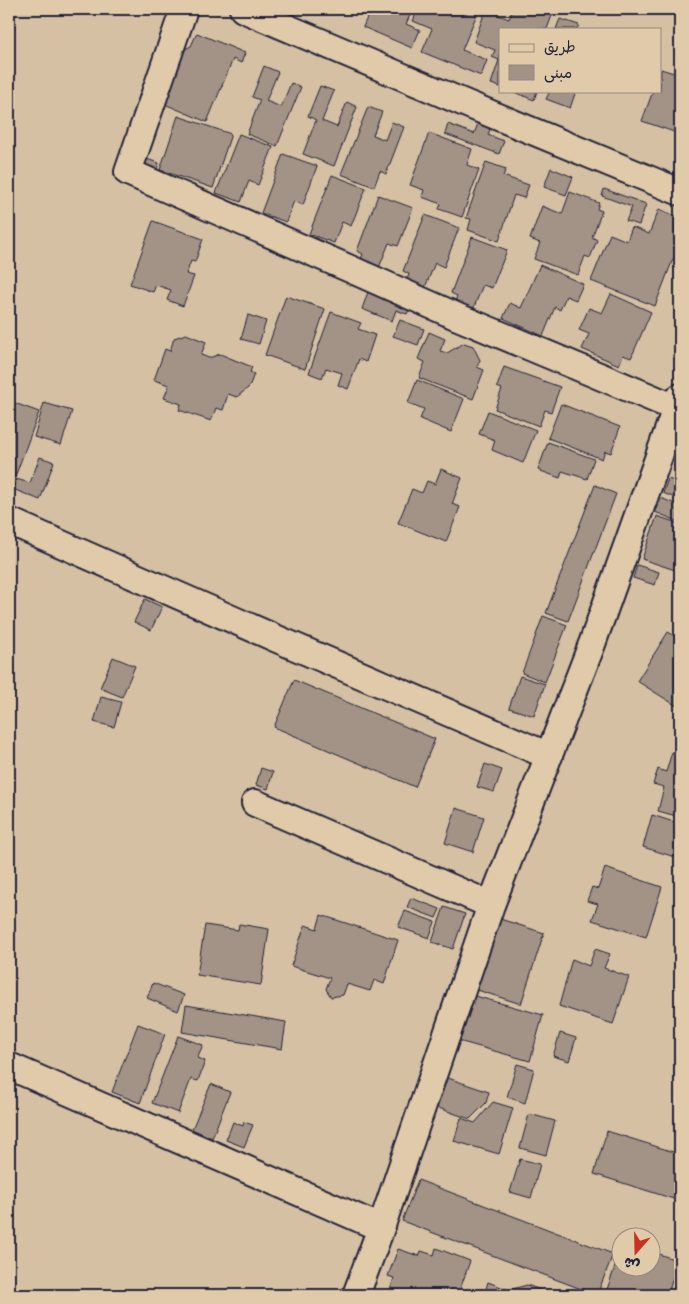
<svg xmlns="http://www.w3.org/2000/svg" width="689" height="1304" font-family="Pangolin,'Playpen Sans Arabic',sans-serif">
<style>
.building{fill:#a39386;stroke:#22223b}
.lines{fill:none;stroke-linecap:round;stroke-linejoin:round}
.minor-casing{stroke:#22223b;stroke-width:30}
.minor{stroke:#e0caaa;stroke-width:26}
</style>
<rect width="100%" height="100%" fill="#d5c0a3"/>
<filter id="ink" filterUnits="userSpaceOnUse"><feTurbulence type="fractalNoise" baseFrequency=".02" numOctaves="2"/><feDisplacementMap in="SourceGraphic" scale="10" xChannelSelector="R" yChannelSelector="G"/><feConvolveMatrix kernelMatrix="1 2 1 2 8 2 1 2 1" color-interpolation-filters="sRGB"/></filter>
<g filter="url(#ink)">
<path class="building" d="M358,9H413L406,24L420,30L412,48L363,27L369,13Z
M418,9H479L462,50L487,60L481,76L422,52L432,29L413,21Z
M486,9H500L498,15L509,19L513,9L520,11L521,9L554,10L547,29H500V87L491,84L499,60L492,57L495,50L474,42Z
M560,19L579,25L577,29H556Z
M197,33L245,53L241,63L233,59L207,122L160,102L181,51L191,46Z
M264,66L278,72L266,101L281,107L291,83L301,87L277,146L247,134L260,100L252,97Z
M661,69L680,75V134L642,121L653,91H660Z
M320,86L334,91L322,121L337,127L347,102L357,107L334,166L303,154L316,120L308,116Z
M511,91H537L534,100Z
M546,91H576L570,108L546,99L549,93Z
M368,107L382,112L373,135L385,140L392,122L404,127L386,174L380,171L374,187L341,174Z
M178,116L231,134L213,188L160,170Z
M479,121L491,126L488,135L504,141L499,154L445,134L448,124L474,134Z
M429,133L472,149L467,165L479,170L462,217L439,209L441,204L422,197L424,190L410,185Z
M239,134L273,147L258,185L249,181L241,202L216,193Z
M283,154L317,166L303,205L294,201L286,222L261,213Z
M137,156L159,163L155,177L132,169Z
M486,162L506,169L503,176L529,185L524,198L514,195L499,241L468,230L471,219L466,218Z
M551,168L573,177L566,195L544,187Z
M332,175L366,188L351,226L342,222L334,243L309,234Z
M604,189L646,204L639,225L626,221L632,207L602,196Z
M570,192L599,203L597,209L602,211L592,237L597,240L590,258L585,256L578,275L534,259L540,243L530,239L542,206L562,214Z
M378,195L413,208L398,246L389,243L378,270L359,263L363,254L357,251Z
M659,209L680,218V256L673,259L655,306L591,281L610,234L627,241L632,227L649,234Z
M425,215L459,228L444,267L435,263L424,290L406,283L409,274L403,271Z
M153,221L203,239L195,262L191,261L186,274L194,276L183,306L167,300L171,290L156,285L153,292L130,284Z
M472,237L507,250L492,288L483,285L472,312L454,305L457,296L451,293Z
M540,265L583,284L576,300L566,296L560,310L555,307L543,336L503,318L510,303L521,308Z
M369,289L411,305L407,314L396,310L392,321L362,309Z
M611,294L651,312L631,358L623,355L619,365L582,349L589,334L579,330L589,308L602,313Z
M286,296L325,309L305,369L265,355Z
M331,312L361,323L358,329L375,335L366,362L359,359L348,389L338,385L342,373L326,368L322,378L309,373Z
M248,315L266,321L259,344L241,339Z
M400,320L424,329L418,345L393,336Z
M429,332L445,339L440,351L447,353L464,343L473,346L480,360L477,367L484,370L473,399L419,378L425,362L418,359Z
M186,334L206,342L201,355L209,358L220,354L252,367L250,372L254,374L249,387L237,397L228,394L223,410L216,408L211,421L179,410L181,404L164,398L169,385L154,380L165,349L170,351L174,338Z
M504,367L560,387L551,412L545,410L539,426L495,409L502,389L497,387Z
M417,380L464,399L451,432L420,419L424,409L408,403Z
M9,401L39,412L15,477L9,474Z
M44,403L72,411L61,445L34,437Z
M561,404L620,427L611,453L605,451L602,459L548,438Z
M488,411L536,430L523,463L492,450L495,440L479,434Z
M548,442L594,459L587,479L562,471L560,478L538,470Z
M40,457L54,462L40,500L13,489L16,479L30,483Z
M441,469L462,478L452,504L460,507L446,542L398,523L412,489L422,493L427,481L435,484Z
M668,479L680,483V500L663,493Z
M595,485L616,494L568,621L546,613Z
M661,498L680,506V522L655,512Z
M657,516L680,524V583L675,581L678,571L642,559Z
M637,565L659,572L655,585L633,578Z
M145,599L162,607L151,630L134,622Z
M543,616L567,625L545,682L522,673Z
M668,632L680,639V708L637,681Z
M113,657L135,666L122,697L100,688Z
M520,676L545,684L534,716L509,708Z
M294,680L435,739L415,787L274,727Z
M101,697L121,702L114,727L94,722Z
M672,752L680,755V817L658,811L664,787L653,784L658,769L666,772Z
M485,764L502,770L494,792L477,787Z
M261,768L273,772L268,789L256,785Z
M456,808L484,817L473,852L445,843Z
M652,815L680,824V853L678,858L643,847Z
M605,868L662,887L646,937L592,920L598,904L587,901L592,887L598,889Z
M411,898L440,909L436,918L407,907Z
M444,907L465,914L453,949L432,942Z
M405,911L435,922L429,938L398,927Z
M321,915L398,940L384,984L374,980L370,991L347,984L343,995L331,997L326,989L330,978L291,966L305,925L317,929Z
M497,918L544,933L521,1004L474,989Z
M239,924L269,929L261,985L197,975L205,925L238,930Z
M595,949L610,954L604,968L629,977L613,1024L559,1006L572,959L589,966Z
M153,983L184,995L178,1011L147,998Z
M468,994L543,1015L530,1061L455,1040Z
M186,1005L286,1022L282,1049L182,1032Z
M138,1024L165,1034L140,1103L112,1092Z
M560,1033L576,1038L569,1061L553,1056Z
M178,1036L203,1045L197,1058L205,1061L198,1081L191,1079L178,1113L152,1103Z
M517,1064L534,1069L525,1103L507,1097Z
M439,1075L489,1092L486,1103L470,1119L430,1105Z
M211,1084L230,1092L212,1138L192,1129Z
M493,1102L513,1108L499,1154L454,1141L461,1118L475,1123Z
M529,1114L555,1121L546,1155L520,1148Z
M233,1122L243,1126L244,1122L253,1125L244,1147L226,1140Z
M607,1131L680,1154V1190L677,1200L594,1174Z
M520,1159L540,1164L531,1198L510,1192Z
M418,1180L613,1254L597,1295L402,1221Z
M436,1248L470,1261L458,1295H392L390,1290L394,1278L388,1276L398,1249L419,1256L421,1251L434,1255Z
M621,1250L622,1266H652V1252L680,1261V1276L674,1274L669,1291L675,1293L674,1295H605Z
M488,1282L509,1290L527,1285L554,1295H484Z"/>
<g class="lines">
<g class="minor-casing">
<path id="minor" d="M184,9L128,172L348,268L458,317L676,408
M243,9L467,104L680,192
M9,521L275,638L549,756
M255,803L491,905
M9,1066L381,1228
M356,1295L381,1228L491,905L592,644L680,397"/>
</g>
<use href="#minor" class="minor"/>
</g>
</g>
<rect width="689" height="1304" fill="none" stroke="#e0caaa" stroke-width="30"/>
<rect x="15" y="15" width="659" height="1274" fill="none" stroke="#22223b" stroke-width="2" filter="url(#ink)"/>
<rect x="499" y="28" width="162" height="65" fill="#e0caaa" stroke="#94877e"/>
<rect x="509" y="44" width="25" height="8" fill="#e0caaa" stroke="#94877e"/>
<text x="544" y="52" font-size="15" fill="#22223b">طريق</text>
<rect x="509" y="65" width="25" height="15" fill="#a39386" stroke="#94877e"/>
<text x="544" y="78" font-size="15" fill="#22223b">مبنى</text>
<g transform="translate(636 1252) rotate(200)"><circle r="24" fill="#e0caaa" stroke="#94877e"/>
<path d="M0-4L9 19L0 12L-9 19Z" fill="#c8321e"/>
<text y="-8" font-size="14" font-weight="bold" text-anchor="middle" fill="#22223b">ش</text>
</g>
</svg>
